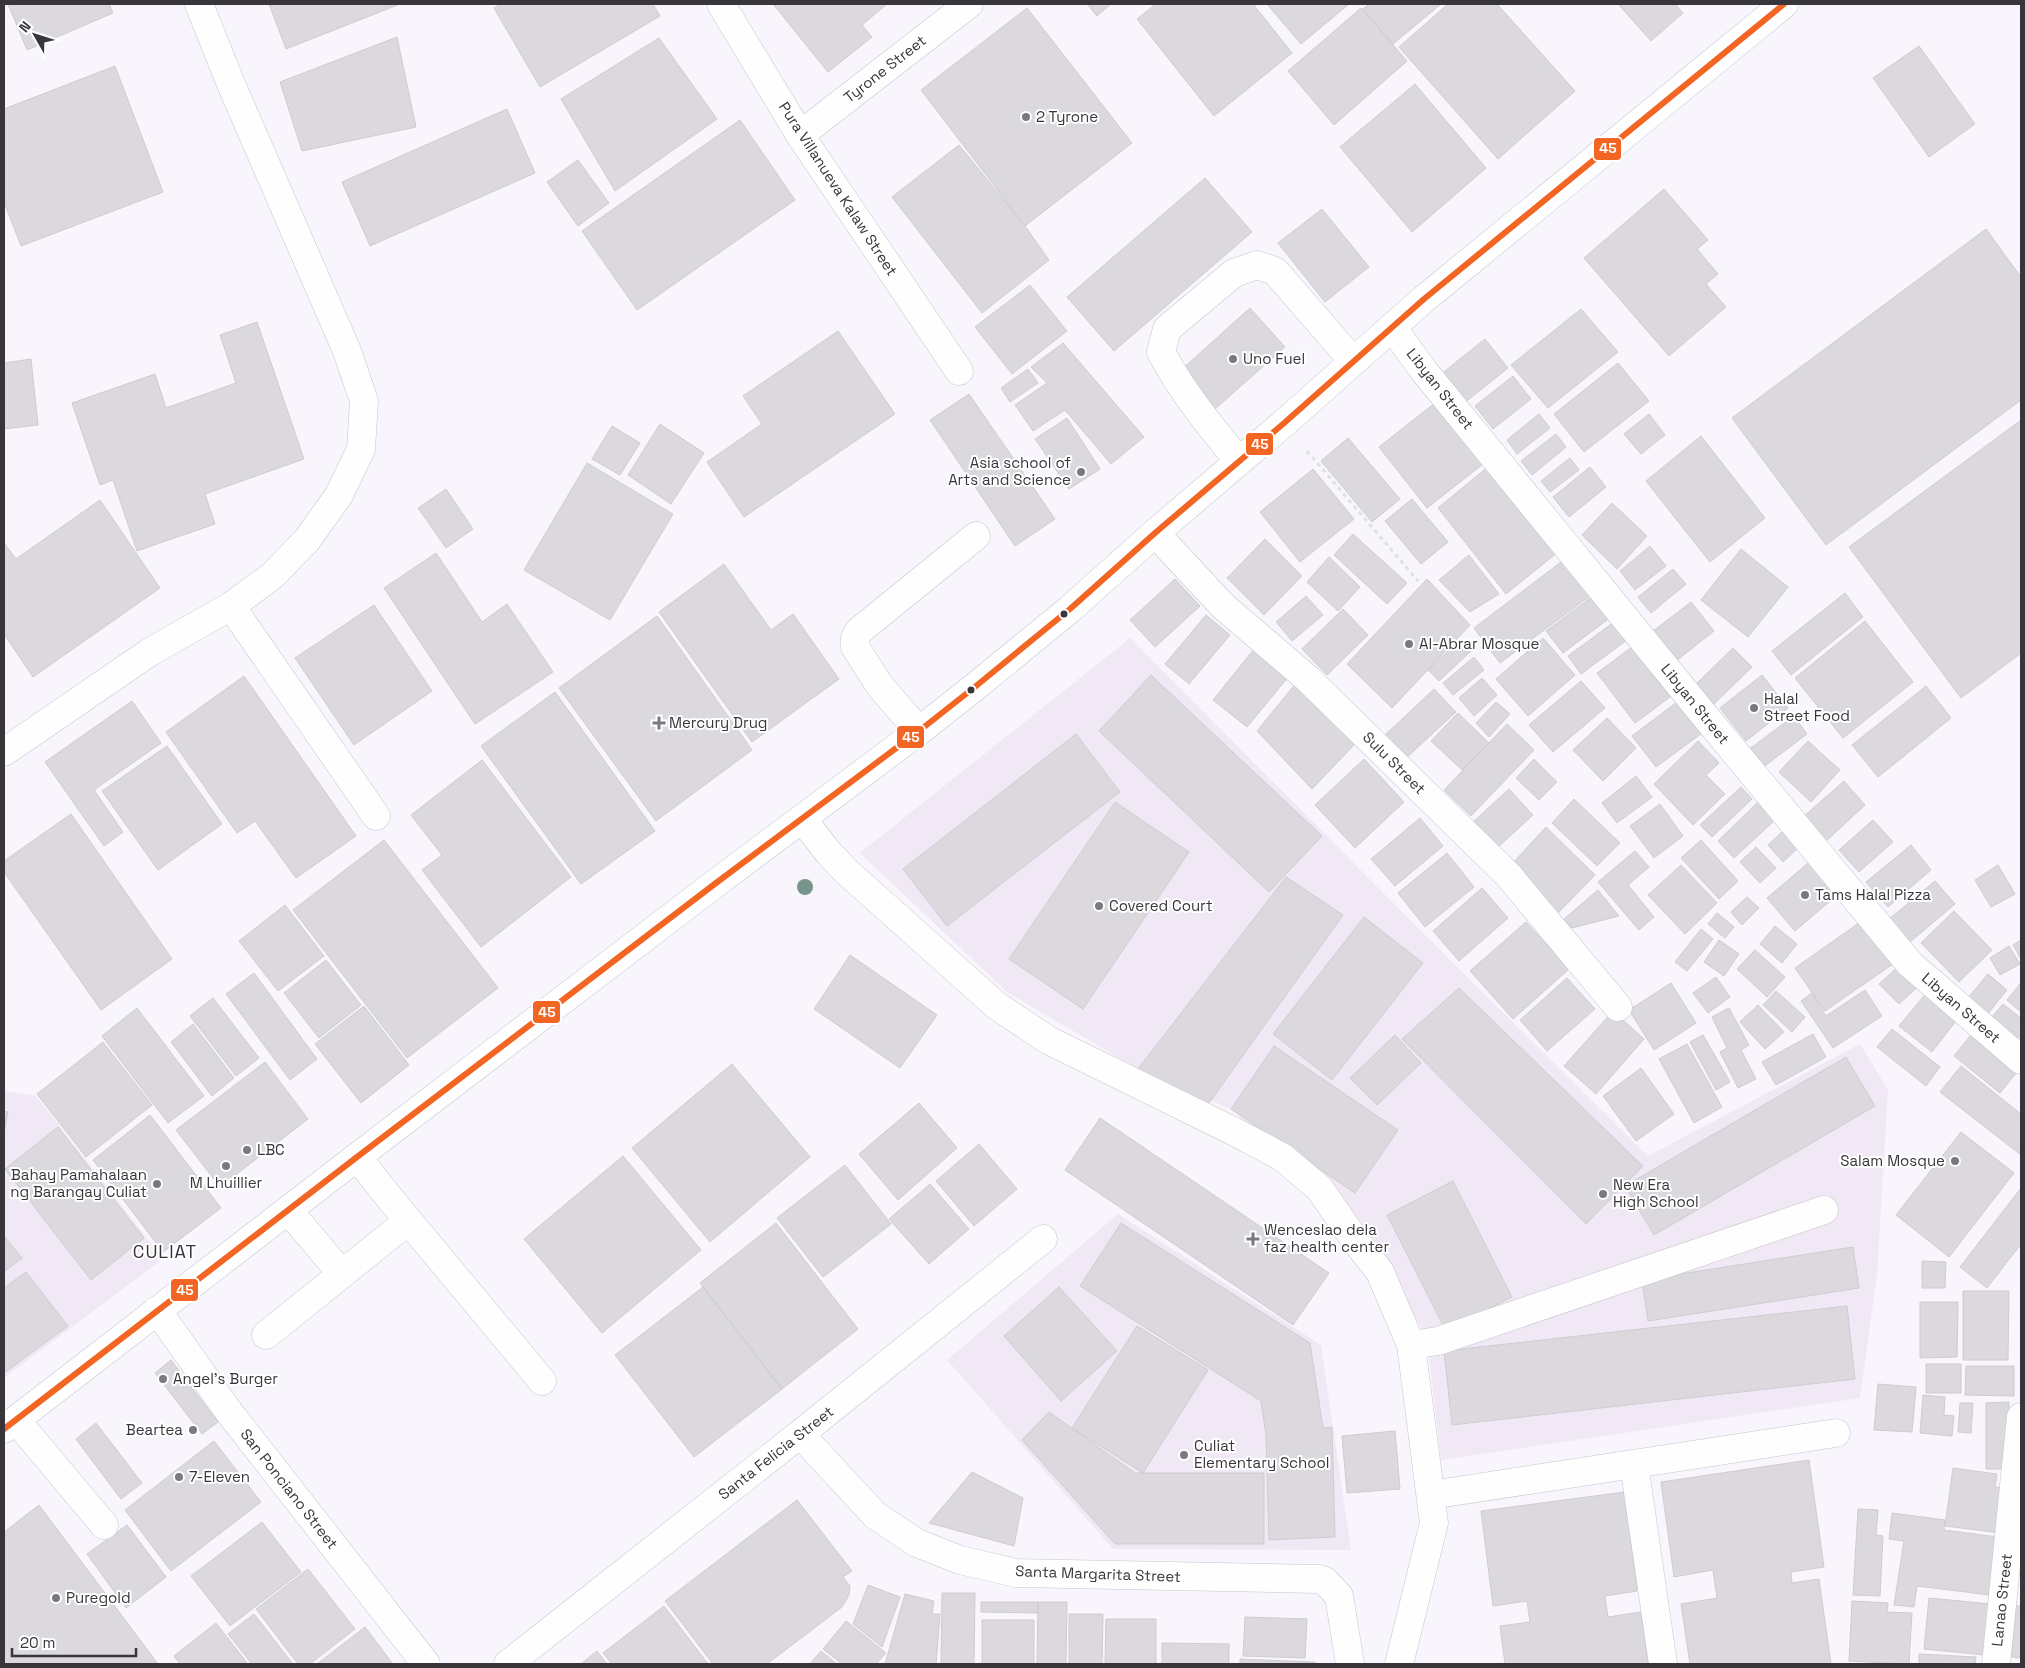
<svg xmlns="http://www.w3.org/2000/svg" width="2025" height="1668" font-family="'Space Grotesk',sans-serif">
<style>
.education{fill:#f1e8f6}
.building{fill:#dbd9de;stroke:#cecbd1}
.lines{fill:none;stroke-linecap:round;stroke-linejoin:round}
.minor-casing{stroke:#c7c5ca;stroke-width:29}
.major-casing{stroke:#c7c5ca;stroke-width:29}
.path{stroke:#e1e0e2;stroke-width:3;stroke-dasharray:4 4;stroke-linecap:butt}
.minor{stroke:#fefeff;stroke-width:28}
.major{stroke:#fefeff;stroke-width:28}
.bus-1-casing{stroke:#fff;stroke-width:10}
.bus-1{stroke:#f26522;stroke-width:6}
.tree{fill:#78958b}
.poi-dot{fill:#7b797f;stroke:#fff;stroke-width:2}
.bus-dot{fill:#38363b;stroke:#fff;stroke-width:2}
.labels{text-anchor:middle;stroke-width:4;stroke-linejoin:round;paint-order:stroke}
.street-label{font-size:15px;fill:#38363b;stroke:#fff}
.poi-label{font-size:15px;fill:#38363b;stroke:#fff;text-anchor:start}
.quarter-label{font-size:18px;letter-spacing:1px;fill:#38363b;stroke:#fff}
.line-badge{stroke:#fff;stroke-width:2}
.badge-label{font-size:14px;text-anchor:middle;font-weight:bold;fill:#fff}
</style>
<rect width="100%" height="100%" fill="#f8f5fc"/>
<path class="education" d="M1130,638L1454,964L1648,1156L1860,1044L1888,1090L1877,1275L1860,1398L1441,1460L1427,1338L1367,1232L1231,1109L1138,1069L1007,992L860,853Z
M4,1091L36,1096L163,1259L4,1378Z
M1118,1214L1321,1345L1351,1550L1113,1549L947,1360Z"/>
<path class="building" d="M8,4H109L113,13L27,50Z
M269,4H400L286,49Z
M501,4H653L660,16L540,87L494,8Z
M773,4H887L862,25L872,37L828,72Z
M1087,4H1111L1097,16Z
M1156,4H1253L1292,53L1214,116L1137,19Z
M1267,4H1349L1301,44Z
M1369,4H1441L1393,44L1363,9Z
M1448,4H1497L1575,91L1498,159L1399,47Z
M1618,4H1675L1683,13L1651,41Z
M1027,8L1132,143L1025,226L921,90Z
M1361,8L1407,61L1334,125L1288,71Z
M397,37L416,127L302,151L280,82Z
M659,38L717,119L615,191L561,99Z
M1919,46L1975,124L1929,157L1873,78Z
M115,66L163,192L21,246L4,202V109Z
M1415,84L1486,168L1412,232L1340,147Z
M507,109L535,173L370,246L342,182Z
M740,120L795,200L637,310L582,231Z
M959,145L1025,226L1049,260L982,313L892,197Z
M578,160L609,203L578,226L547,182Z
M1205,178L1252,232L1114,351L1067,297Z
M1664,189L1708,240L1697,249L1718,274L1706,284L1726,307L1669,356L1584,258Z
M1322,209L1369,267L1325,302L1278,243Z
M1986,229L2021,277V400L1826,545L1732,418Z
M1030,285L1067,331L1012,374L975,327Z
M1250,308L1285,347L1215,409L1180,371Z
M1581,309L1618,352L1548,408L1511,365Z
M257,322L304,459L205,494L215,524L137,551L113,480L100,485L72,403L155,374L166,408L236,383L220,335Z
M838,331L895,414L744,517L707,462L762,424L743,396Z
M1485,339L1508,368L1463,404L1440,375Z
M1063,343L1144,437L1111,464L1065,410L1033,431L1015,405L1047,383L1031,367Z
M31,359L38,425L4,429V363Z
M1618,363L1649,401L1584,452L1554,414Z
M1028,369L1038,383L1010,402L1001,388Z
M1513,376L1531,399L1493,429L1475,406Z
M969,394L1055,519L1015,546L930,420Z
M1435,403L1483,464L1427,508L1379,447Z
M1539,414L1550,428L1517,454L1507,440Z
M1649,414L1665,435L1641,454L1624,434Z
M1067,418L1100,469L1069,489L1035,439Z
M2021,420V653L1961,698L1849,547Z
M660,424L704,453L671,504L628,475Z
M612,426L640,443L620,475L592,459Z
M1556,434L1566,447L1532,475L1521,461Z
M1701,436L1765,518L1710,562L1646,481Z
M1348,438L1400,499L1372,522L1321,461Z
M1570,458L1579,470L1550,492L1541,481Z
M587,463L673,514L610,620L524,570Z
M1489,466L1558,552L1506,594L1438,508Z
M1590,467L1606,487L1569,517L1553,497Z
M1313,469L1354,519L1300,562L1260,512Z
M446,489L473,529L446,548L418,508Z
M1412,499L1448,542L1421,564L1385,521Z
M100,500L160,588L33,677L4,634V543L16,559Z
M1612,503L1647,536L1617,569L1582,535Z
M1353,534L1407,583L1387,604L1334,555Z
M1265,539L1302,576L1264,615L1227,578Z
M1650,546L1666,566L1635,590L1620,571Z
M1741,549L1788,587L1748,637L1701,600Z
M436,553L482,622L507,604L553,672L475,724L384,588Z
M1469,555L1499,594L1470,612L1439,580Z
M1329,557L1360,587L1338,611L1307,582Z
M1565,559L1591,595L1500,663L1474,628Z
M724,564L771,630L793,614L839,679L752,742L659,612Z
M1673,569L1686,584L1651,613L1638,597Z
M1175,579L1200,606L1155,647L1130,620Z
M1427,579L1470,625L1392,708L1347,664Z
M1845,593L1863,617L1791,675L1772,651Z
M1594,595L1611,617L1563,653L1546,631Z
M1306,596L1323,615L1292,641L1276,622Z
M1691,602L1714,631L1676,661L1652,632Z
M374,605L432,691L354,745L295,658Z
M1343,609L1368,635L1327,675L1302,649Z
M1206,615L1230,635L1189,684L1165,664Z
M657,616L752,750L656,821L559,688Z
M1618,619L1631,637L1581,674L1568,656Z
M1865,621L1913,682L1843,738L1795,678Z
M1543,638L1575,675L1528,716L1496,679Z
M1461,639L1472,650L1439,681L1428,670Z
M1632,647L1670,697L1635,723L1597,673Z
M1255,648L1289,676L1247,727L1213,700Z
M1733,648L1752,667L1714,704L1695,685Z
M1474,657L1484,670L1453,695L1443,683Z
M1151,675L1322,836L1269,892L1099,731Z
M1762,675L1788,708L1746,741L1720,708Z
M244,676L356,836L296,878L255,821L237,833L166,732Z
M1482,678L1497,695L1474,716L1459,698Z
M1581,681L1605,708L1553,752L1529,725Z
M1297,682L1354,745L1312,789L1257,731Z
M1926,686L1951,718L1878,777L1852,745Z
M1434,689L1456,712L1405,759L1384,736Z
M555,692L655,831L581,884L481,746Z
M1681,699L1705,731L1656,767L1632,736Z
M132,701L161,743L94,790L123,832L104,846L45,762Z
M1496,702L1510,714L1489,737L1476,723Z
M1458,713L1489,743L1462,770L1431,741Z
M1794,716L1807,734L1762,768L1748,750Z
M1607,718L1636,748L1603,781L1573,750Z
M1507,724L1534,750L1471,816L1444,790Z
M1076,734L1120,792L947,926L903,869Z
M1698,741L1719,763L1706,775L1725,794L1693,825L1654,784Z
M1808,741L1840,770L1811,802L1779,772Z
M167,746L222,824L158,870L102,791Z
M1364,759L1404,802L1355,848L1315,805Z
M1534,759L1557,782L1539,800L1516,778Z
M482,760L571,877L481,947L422,870L442,855L411,815Z
M1636,776L1652,797L1617,823L1602,803Z
M1844,781L1865,805L1825,842L1803,817Z
M1741,787L1752,799L1712,837L1700,825Z
M1509,789L1533,815L1497,848L1473,822Z
M1574,799L1620,843L1597,866L1552,823Z
M1115,802L1189,852L1083,1009L1009,959Z
M1758,802L1775,820L1734,858L1718,841Z
M1660,804L1683,836L1654,858L1630,826Z
M71,814L172,959L101,1010L4,872V861Z
M1420,818L1443,846L1395,886L1371,859Z
M1873,820L1893,842L1859,872L1839,850Z
M1546,827L1595,875L1558,913L1510,866Z
M1782,832L1798,848L1783,862L1768,845Z
M384,840L498,988L407,1058L293,910Z
M1701,840L1738,881L1719,899L1681,858Z
M1911,845L1931,870L1888,907L1866,882Z
M1756,847L1776,868L1760,883L1740,862Z
M1635,851L1649,867L1628,885L1654,917L1639,930L1598,882Z
M1447,853L1474,887L1425,927L1398,893Z
M1814,858L1842,891L1795,931L1767,898Z
M1681,865L1717,903L1685,934L1648,895Z
M1998,865L2015,894L1991,907L1975,880Z
M1286,877L1343,915L1207,1106L1138,1069Z
M1935,881L1955,904L1910,942L1889,919Z
M1482,888L1508,918L1459,961L1433,931Z
M1598,890L1619,916L1572,928L1564,919Z
M1747,897L1759,908L1742,925L1731,912Z
M285,905L324,956L278,991L239,941Z
M1954,911L1992,950L1959,982L1921,943Z
M1717,913L1734,927L1725,938L1708,924Z
M1364,917L1423,963L1332,1080L1273,1034Z
M1863,920L1893,964L1825,1011L1795,968Z
M1526,922L1569,969L1513,1019L1470,971Z
M1775,926L1797,944L1782,963L1760,944Z
M1701,929L1713,939L1687,971L1675,962Z
M1719,940L1739,954L1724,976L1704,962Z
M2021,940V959L2013,945Z
M2009,946L2020,964L2000,975L1990,958Z
M1755,950L1785,977L1767,997L1737,969Z
M850,955L937,1015L900,1068L814,1009Z
M326,960L361,1005L319,1038L284,993Z
M1901,964L1921,984L1899,1004L1879,984Z
M254,973L317,1059L290,1080L226,994Z
M1988,974L2007,990L1982,1021L1962,1005Z
M1716,977L1730,997L1708,1013L1693,993Z
M1567,978L1595,1009L1547,1051L1520,1020Z
M1671,983L1696,1023L1654,1050L1629,1010Z
M2020,984L2021,985V1012L2007,1000Z
M1459,988L1643,1166L1586,1224L1402,1039Z
M1865,990L1882,1016L1833,1048L1801,1001L1812,993L1826,1016Z
M1776,991L1805,1017L1792,1032L1763,1005Z
M1927,992L1959,1017L1932,1052L1899,1026Z
M213,998L259,1058L236,1076L190,1016Z
M2003,1004L2021,1018V1035L2011,1046L1985,1025Z
M1758,1005L1784,1032L1765,1049L1740,1022Z
M364,1006L409,1065L361,1103L315,1044Z
M137,1008L204,1096L168,1123L102,1036Z
M1729,1008L1749,1045L1741,1050L1756,1079L1738,1088L1720,1052L1727,1048L1712,1017Z
M1613,1011L1644,1039L1596,1094L1564,1066Z
M193,1024L234,1078L212,1096L171,1042Z
M1892,1029L1940,1067L1926,1086L1877,1047Z
M1813,1034L1826,1057L1776,1085L1762,1062Z
M1395,1035L1421,1063L1377,1105L1350,1078Z
M1703,1035L1730,1082L1716,1090L1690,1042Z
M1970,1036L2016,1073L2000,1093L1954,1056Z
M103,1042L152,1105L86,1157L37,1094Z
M1687,1044L1722,1107L1694,1123L1659,1059Z
M1274,1046L1398,1130L1355,1193L1231,1109Z
M1846,1057L1875,1106L1654,1235L1625,1186Z
M265,1062L308,1119L220,1187L176,1130Z
M732,1064L810,1157L710,1242L632,1148Z
M1961,1066L2021,1114V1155L1940,1092Z
M1641,1068L1674,1114L1636,1141L1603,1096Z
M919,1103L957,1148L898,1200L859,1154Z
M4,1111L8,1112L4,1133Z
M150,1115L221,1208L163,1252L93,1160Z
M1100,1118L1329,1273L1293,1325L1065,1170Z
M58,1127L144,1238L91,1280L5,1169Z
M1961,1132L2014,1173L1949,1257L1896,1215Z
M979,1144L1017,1189L974,1226L936,1181Z
M623,1156L701,1250L602,1333L524,1239Z
M845,1165L891,1224L823,1277L777,1218Z
M1453,1181L1512,1297L1446,1331L1387,1215Z
M930,1184L969,1229L929,1264L889,1219Z
M2021,1188V1244L1987,1288L1960,1267Z
M776,1223L858,1329L782,1389L700,1283Z
M1121,1223L1310,1343L1323,1428L1332,1427L1335,1537L1269,1540L1266,1435L1261,1401L1080,1286Z
M4,1236L22,1258L4,1272Z
M1853,1247L1859,1288L1648,1321L1642,1280Z
M1922,1261L1946,1262L1945,1288H1922Z
M26,1272L68,1326L4,1373V1288Z
M703,1287L782,1389L694,1457L615,1355Z
M1059,1287L1117,1351L1061,1401L1004,1336Z
M1963,1291H2009L2008,1360H1963Z
M1920,1302H1958L1957,1357L1920,1358Z
M1847,1306L1855,1379L1452,1425L1444,1351Z
M1137,1326L1208,1370L1143,1473L1072,1428Z
M171,1360L218,1422L202,1434L155,1373Z
M1926,1364H1961V1393H1926Z
M1966,1366H2014V1396L1965,1395Z
M1878,1384L1916,1387L1912,1432L1874,1430Z
M1923,1395L1945,1397L1944,1415L1954,1416L1952,1436L1920,1433Z
M2009,1402L2008,1469H1986V1403Z
M1960,1403H1973L1971,1433L1958,1432Z
M1049,1412L1135,1473H1264V1544H1115L1022,1440Z
M96,1423L142,1483L121,1499L76,1439Z
M1395,1431L1400,1489L1347,1493L1342,1436Z
M214,1441L261,1502L171,1571L125,1510Z
M1809,1460L1824,1567L1791,1572L1792,1583L1819,1579L1831,1664H1690L1681,1604L1717,1598L1713,1570L1674,1577L1661,1482Z
M1953,1468L1997,1474L1995,1487L2007,1489L2001,1533L1945,1526Z
M972,1472L1023,1498L1014,1546L929,1523Z
M1625,1492L1637,1591L1605,1596L1608,1617L1641,1612L1648,1664H1505L1500,1626L1530,1622L1527,1601L1493,1606L1481,1511Z
M797,1500L852,1571L843,1577L850,1586L849,1595L842,1607L767,1664H713L665,1601Z
M39,1505L158,1664H4V1532Z
M1858,1509L1878,1510L1876,1535L1883,1536L1880,1596L1853,1595Z
M1892,1513L1945,1520L1944,1530L1998,1537L1990,1595L1917,1586L1914,1607L1894,1605L1904,1541L1889,1539Z
M262,1522L301,1572L230,1626L191,1576Z
M127,1525L166,1577L126,1608L87,1554Z
M308,1569L355,1629L310,1664H298L256,1609Z
M868,1585L900,1597L882,1647L853,1624Z
M942,1593H975L974,1664H941Z
M905,1594L934,1601L932,1614H940L936,1664H885Z
M1929,1598L1991,1604L1985,1655L1924,1649Z
M1852,1601L1888,1603L1887,1612L1912,1613L1909,1664L1849,1661Z
M981,1602H1038V1613L981,1612Z
M1038,1602H1067L1066,1664H1037Z
M664,1606L708,1664H612L603,1653Z
M2016,1606H2021V1658L2011,1657Z
M254,1614L293,1664H252L228,1634Z
M1069,1614H1103L1102,1664H1069Z
M1245,1617L1307,1619L1305,1658L1243,1656Z
M1106,1619H1156V1664H1105Z
M982,1620H1034V1664H982Z
M846,1621L886,1653L876,1664H842L823,1649Z
M216,1623L248,1664H180L174,1656Z
M365,1627L393,1664H317Z
M1162,1643L1229,1644V1664H1162Z
M597,1651L607,1664H581Z
M821,1651L837,1664H810Z
M1919,1654L1976,1657L1975,1664H1919Z
M1240,1659L1315,1662V1664H1240Z"/>
<g class="lines">
<g class="minor-casing">
<path id="minor" d="M721,4L800,135L959,371
M800,135L969,4
M1392,327L1424,371L1700,710L1910,964L2021,1060
M1239,461C1210,426 1182,392 1161,352L1167,329L1234,273L1257,265L1275,271L1353,361
M1155,533L1223,606L1308,679L1509,876L1618,1007
M231,606L376,816
M919,731L880,686L855,647V638L859,631L976,536
M4,752L150,652L231,606L272,576L307,540L339,495L361,449L364,401L347,351L231,84L199,4
M803,820L828,852L847,872L997,1006L1048,1040L1233,1131L1282,1157L1319,1188L1355,1240L1380,1272L1411,1345L1434,1523L1399,1664
M357,1157L392,1201L542,1381
M288,1210L342,1274
M157,1310L229,1412L426,1664
M266,1335L408,1221
M1411,1345L1438,1341L1824,1210
M16,1420L104,1525
M800,1434L875,1515L917,1543L960,1560L1016,1573L1319,1579L1325,1581L1339,1596L1350,1664
M1634,1464L1663,1664
M1431,1495L1836,1433
M508,1664L800,1434L1043,1239
M1996,1664L2021,1417"/>
</g>
<g class="major-casing">
<path id="major" d="M4,1429L357,1157L716,883L919,731L976,686L1070,609L1155,533L1283,424L1424,299L1784,4"/>
</g>
<path class="path" d="M1307,451L1418,581"/>
<use href="#minor" class="minor"/>
<use href="#major" class="major"/>
<g class="bus-1-casing">
<path id="bus-1" d="M4,1429L357,1157L716,883L919,731L976,686L1070,609L1155,533L1283,424L1424,299L1784,4"/>
</g>
<use href="#bus-1" class="bus-1"/>
</g>
<circle class="tree" cx="805" cy="887" r="8"/>
<g class="poi-dot">
<circle cx="1026" cy="117" r="5"/>
<circle cx="1233" cy="359" r="5"/>
<circle cx="1081" cy="472" r="5"/>
<circle cx="1409" cy="644" r="5"/>
<circle cx="1754" cy="708" r="5"/>
<path d="M656.5 715.5h5v5h5v5h-5v5h-5v-5h-5v-5h5z"/>
<circle cx="1805" cy="895" r="5"/>
<circle cx="1099" cy="906" r="5"/>
<circle cx="247" cy="1150" r="5"/>
<circle cx="1955" cy="1161" r="5"/>
<circle cx="226" cy="1166" r="5"/>
<circle cx="157" cy="1184" r="5"/>
<circle cx="1603" cy="1194" r="5"/>
<path d="M1250.5 1231.5h5v5h5v5h-5v5h-5v-5h-5v-5h5z"/>
<circle cx="163" cy="1379" r="5"/>
<circle cx="193" cy="1430" r="5"/>
<circle cx="1184" cy="1455" r="5"/>
<circle cx="179" cy="1477" r="5"/>
<circle cx="56" cy="1598" r="5"/>
</g>
<g class="bus-dot">
<circle cx="1064" cy="614" r="4.5"/>
<circle cx="971" cy="690" r="4.5"/>
</g>
<g class="labels">
<g class="street-label">
<text transform="translate(885 69) rotate(-38)" y="5">Tyrone Street</text>
<text transform="translate(838 189) rotate(57)" y="5">Pura Villanueva Kalaw Street</text>
<text transform="translate(1440 389) rotate(52)" y="5">Libyan Street</text>
<text transform="translate(1695 704) rotate(51)" y="5">Libyan Street</text>
<text transform="translate(1394 763) rotate(45)" y="5">Sulu Street</text>
<text transform="translate(1961 1008) rotate(41)" y="5">Libyan Street</text>
<text transform="translate(776 1453) rotate(-38)" y="5">Santa Felicia Street</text>
<text transform="translate(289 1489) rotate(52)" y="5">San Ponciano Street</text>
<text transform="translate(1098 1574) rotate(2)" y="5">Santa Margarita Street</text>
<text transform="translate(2002 1600) rotate(-84)" y="5">Lanao Street</text>
</g>
<g class="poi-label">
<text x="1036" y="122">2 Tyrone</text>
<text x="1243" y="364">Uno Fuel</text>
<text x="1071" y="468" text-anchor="end">Asia school of<tspan x="1071" dy="17">Arts and Science</tspan></text>
<text x="1419" y="649">Al-Abrar Mosque</text>
<text x="1764" y="704">Halal<tspan x="1764" dy="17">Street Food</tspan></text>
<text x="669" y="728">Mercury Drug</text>
<text x="1815" y="900">Tams Halal Pizza</text>
<text x="1109" y="911">Covered Court</text>
<text x="257" y="1155">LBC</text>
<text x="1945" y="1166" text-anchor="end">Salam Mosque</text>
<text x="147" y="1180" text-anchor="end">Bahay Pamahalaan<tspan x="147" dy="17">ng Barangay Culiat</tspan></text>
<text x="226" y="1188" text-anchor="middle">M Lhuillier</text>
<text x="1613" y="1190">New Era<tspan x="1613" dy="17">High School</tspan></text>
<text x="1264" y="1235">Wenceslao dela<tspan x="1264" dy="17">faz health center</tspan></text>
<text x="173" y="1384">Angel's Burger</text>
<text x="183" y="1435" text-anchor="end">Beartea</text>
<text x="1194" y="1451">Culiat<tspan x="1194" dy="17">Elementary School</tspan></text>
<text x="189" y="1482">7-Eleven</text>
<text x="66" y="1603">Puregold</text>
</g>
<g class="quarter-label">
<text x="165" y="1258">CULIAT</text>
</g>
</g>
<g class="line-badge">
<rect x="1593" y="137" width="29" height="24" rx="5" fill="#f26522"/>
<rect x="1245" y="432" width="29" height="24" rx="5" fill="#f26522"/>
<rect x="896" y="725" width="29" height="24" rx="5" fill="#f26522"/>
<rect x="532" y="1000" width="29" height="24" rx="5" fill="#f26522"/>
<rect x="170" y="1278" width="29" height="24" rx="5" fill="#f26522"/>
</g>
<g class="badge-label">
<text x="1608" y="153">45</text>
<text x="1260" y="449">45</text>
<text x="911" y="742">45</text>
<text x="547" y="1017">45</text>
<text x="185" y="1295">45</text>
</g>
<rect width="2025" height="1668" fill="none" stroke="#38363b" stroke-width="10"/>
<g transform="translate(35 35) rotate(309)" stroke="#ffffff" stroke-width="4" paint-order="stroke">
<path d="M0-4L9 19L0 12L-9 19Z" fill="#38363b"/>
<text y="-8" font-size="14" font-weight="bold" text-anchor="middle" fill="#38363b">N</text>
</g>
<path d="M12 1648v8h124v-8" fill="none" stroke="#38363b" stroke-width="2.5"/>
<text x="20" y="1648" font-size="15" fill="#38363b" stroke="#ffffff" stroke-width="4" paint-order="stroke">20 m</text>
</svg>
